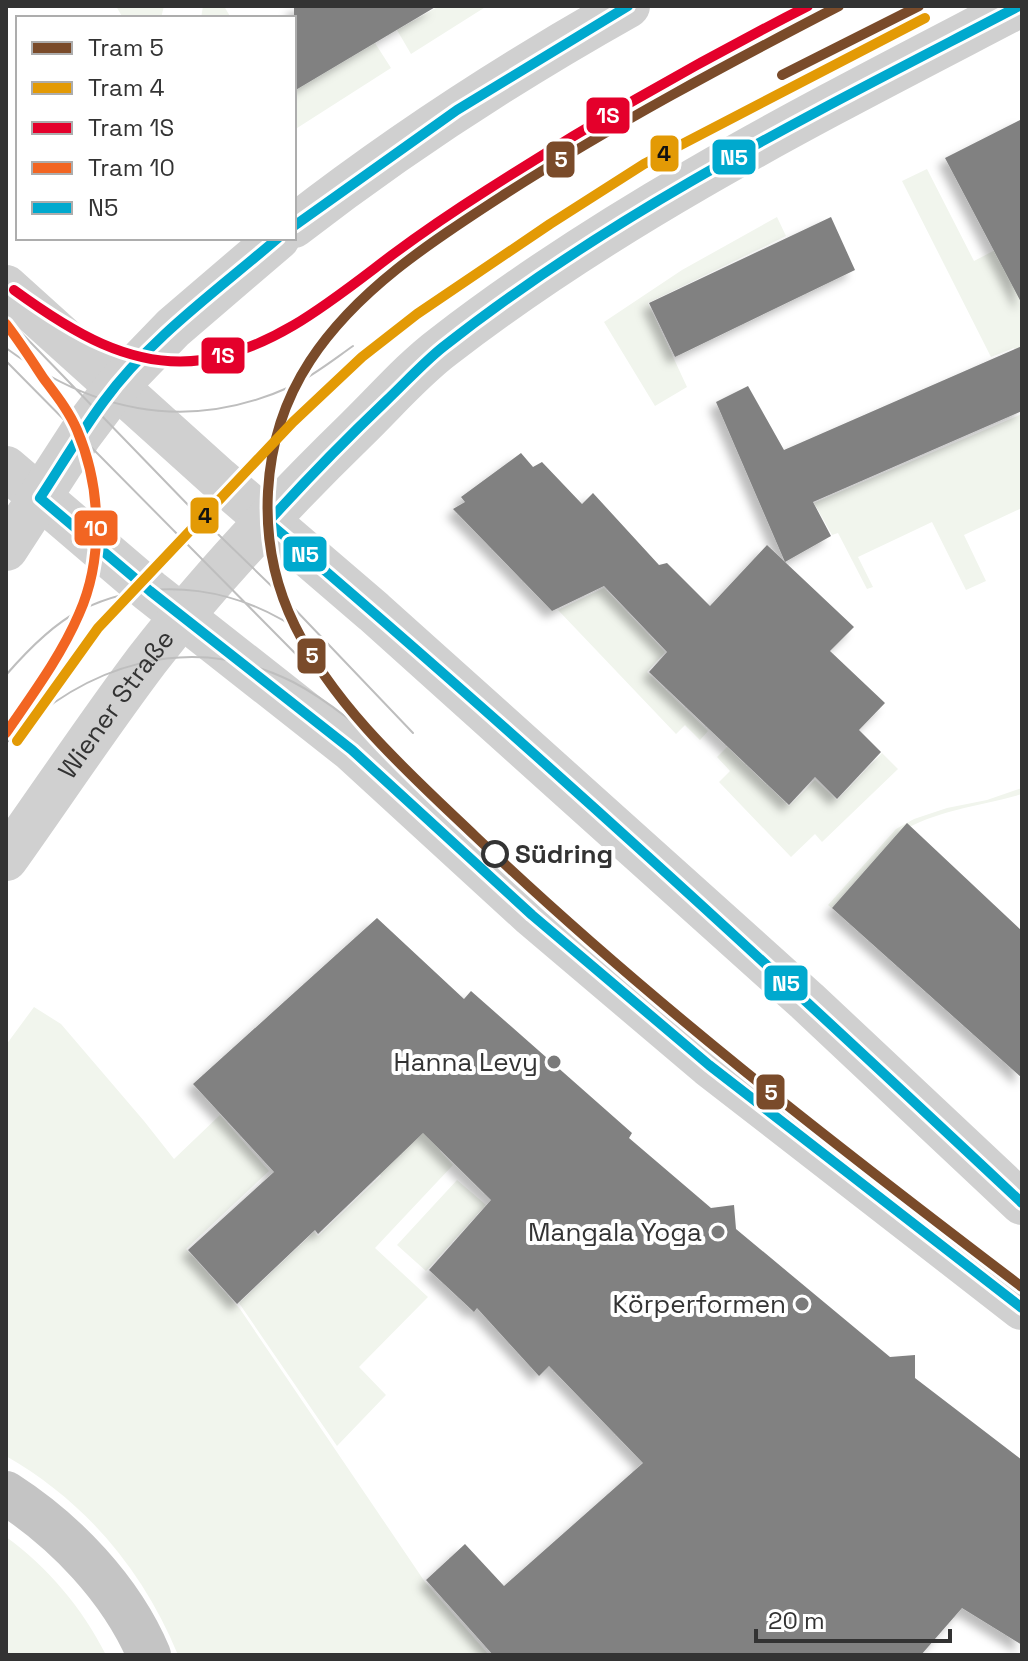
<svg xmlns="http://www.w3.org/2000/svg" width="1028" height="1661" font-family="'Space Grotesk',sans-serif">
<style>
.green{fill:#f1f5ed}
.building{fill:#818181;filter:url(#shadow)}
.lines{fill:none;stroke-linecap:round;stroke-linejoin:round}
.secondary{stroke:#d0d0d0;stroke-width:44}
.highway{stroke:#c4c4c4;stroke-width:44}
.tram{stroke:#bebebe;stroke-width:2}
.bus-1-casing{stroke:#fff;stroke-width:16}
.bus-1{stroke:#00a9ce;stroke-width:10}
.tram-1-casing{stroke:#fff;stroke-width:16}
.tram-2-casing{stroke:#fff;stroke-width:16}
.tram-3-casing{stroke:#fff;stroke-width:16}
.tram-4-casing{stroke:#fff;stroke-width:16}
.tram-1{stroke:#7a4b2a;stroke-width:10}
.tram-2{stroke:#e39a05;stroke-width:10}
.tram-3{stroke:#e4002b;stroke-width:10}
.tram-4{stroke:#f26522;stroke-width:10}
.stop-dot{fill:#fff;stroke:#333;stroke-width:4}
.poi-dot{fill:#7a7a7a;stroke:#fff;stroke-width:3}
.labels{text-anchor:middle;stroke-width:8;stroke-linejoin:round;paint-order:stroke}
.street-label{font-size:26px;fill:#333;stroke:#fff}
.stop-label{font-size:26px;font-weight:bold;fill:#333;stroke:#fff;text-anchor:start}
.poi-label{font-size:26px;fill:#333;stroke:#fff;text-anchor:end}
.line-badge{stroke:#fff;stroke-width:3}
.badge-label{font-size:22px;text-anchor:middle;font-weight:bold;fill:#fff}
.pale-badge-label{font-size:22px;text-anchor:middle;font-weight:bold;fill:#111}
</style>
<defs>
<filter id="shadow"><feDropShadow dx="-7" dy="7" stdDeviation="4" flood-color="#0004"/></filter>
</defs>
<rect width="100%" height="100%" fill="#fff"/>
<path class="green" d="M116,6H164L161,18H123Z
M203,6H224L231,18H201Z
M439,6H487L411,54L397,30Z
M375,43L391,68L294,130V91Z
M927,169L974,261L1022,236V365L1014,348L991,357L902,181Z
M777,217L786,236L648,303L687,387L655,406L604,322L682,270Z
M1022,414V508L964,535L986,581L966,590L932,522L858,557L873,587L867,589L838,533L832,535L814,503Z
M604,588L665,652L647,672L708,731L700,740L685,725L676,734L558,610Z
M727,747L789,806L815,780L837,800L882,753L898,769L822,842L815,834L791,857L719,782L730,771L717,757Z
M1022,788V794C981,806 935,810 899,833L832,908L828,905L896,829L914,819L947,808L987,800Z
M34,1007L61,1024L144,1121L174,1159L220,1115L269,1171L186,1249L240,1309L425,1582L489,1655H178C143,1570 86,1502 6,1456V1045Z
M424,1127L443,1147L440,1151L453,1165L375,1248L428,1297L359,1367L386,1395L337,1446L239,1303L314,1232L318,1236L381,1176L378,1171Z
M457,1180L486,1205L426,1271L397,1245Z
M6,1537C47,1566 83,1609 106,1655H6Z"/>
<path class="building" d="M294,6H437L294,91Z
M1022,119V304L945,158Z
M831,217L855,270L675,357L649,303Z
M1022,346V411L813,502L831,536L785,562L854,627L830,651L885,703L859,730L881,752L837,799L815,777L789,805L649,672L667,652L604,586L552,611L453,509L465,502L461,497L521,453L533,467L542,462L582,504L593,493L659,565L667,563L710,606L767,545L785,562L716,402L748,386L784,450Z
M907,823L1022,931V1078L832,908Z
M377,918L464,999L471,991L632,1133L629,1138L711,1208L734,1205L736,1229L890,1357L915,1355V1378L1022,1460V1645L962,1608L921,1655H493L426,1580L465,1544L504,1586L643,1463L549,1366L539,1376L477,1308L474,1312L429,1270L491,1200L423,1133L318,1234L315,1230L237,1304L188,1250L274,1172L193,1084Z"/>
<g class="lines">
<g class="secondary">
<path d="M294,226C397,146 514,70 628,6"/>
<path d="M6,287L219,479L374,612L807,1001L1022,1203"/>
<path d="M6,468L150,591L352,750L532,915L709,1065L1022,1308"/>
<path d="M6,549L80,435L116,387L173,328L278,238"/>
<path id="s1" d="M6,859C53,793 98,725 147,660C210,579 282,502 356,430C385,402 412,370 444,346C621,209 822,109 1019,6"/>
</g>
<path class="highway" d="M6,1493C65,1531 121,1589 149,1655"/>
<path class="tram" d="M6,317L191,508L287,601L413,733
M6,348C94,413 189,433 292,386C313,376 333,360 353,346
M6,361L369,728
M6,675C26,652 52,625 79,611C156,572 243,588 310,638
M6,743C85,664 189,630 293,682C335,704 369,736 404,767"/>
<g class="bus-1-casing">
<path id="bus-1" d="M1019,6C822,109 619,208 443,347C423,363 405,383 386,401C345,440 306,480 268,522C526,741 775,971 1022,1203
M294,226L457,110L628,6
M278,238C219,289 150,338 104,401C81,432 61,466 40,498L150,591L352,750L532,915L709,1065L1022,1308"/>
</g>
<use href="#bus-1" class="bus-1"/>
<g class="tram-1-casing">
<path id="tram-1" d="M839,6C725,65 613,125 505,194C434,240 357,289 310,361C259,439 254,543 295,626C336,709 410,774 475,836C647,1000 834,1144 1022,1287
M782,75L919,6"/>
</g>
<g class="tram-2-casing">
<path id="tram-2" d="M17,741L98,628L293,422L362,357L417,314L550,224L644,164L925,18"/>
</g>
<g class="tram-3-casing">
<path id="tram-3" d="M14,290C69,330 131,370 202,360C275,349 335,298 392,255C423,232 454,211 487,190C591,123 698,62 808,6"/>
</g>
<g class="tram-4-casing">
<path id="tram-4" d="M6,324C20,342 32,361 44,379C56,395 69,411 77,430C101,486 104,558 79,614C61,656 32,695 6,733"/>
</g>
<use href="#tram-1" class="tram-1"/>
<use href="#tram-2" class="tram-2"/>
<use href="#tram-3" class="tram-3"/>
<use href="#tram-4" class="tram-4"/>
</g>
<circle class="stop-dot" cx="495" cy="854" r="12"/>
<g class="poi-dot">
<circle cx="554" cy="1062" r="8"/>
<circle cx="718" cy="1232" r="8"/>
<circle cx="802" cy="1304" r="8"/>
</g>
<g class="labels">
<g class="street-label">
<text dy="9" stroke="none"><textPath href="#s1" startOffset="190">Wiener Straße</textPath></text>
</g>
<g class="stop-label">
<text x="515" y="863">Südring</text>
</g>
<g class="poi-label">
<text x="538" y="1071">Hanna Levy</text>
<text x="702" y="1241">Mangala Yoga</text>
<text x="786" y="1313">Körperformen</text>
</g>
</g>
<g class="line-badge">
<rect x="585" y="96" width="46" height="39" rx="8" fill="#e4002b"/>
<rect x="649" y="134" width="31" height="39" rx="8" fill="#e39a05"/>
<rect x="711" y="138" width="46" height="38" rx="8" fill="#00a9ce"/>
<rect x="545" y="140" width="31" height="39" rx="8" fill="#7a4b2a"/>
<rect x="200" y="336" width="46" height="39" rx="8" fill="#e4002b"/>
<rect x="189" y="496" width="31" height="39" rx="8" fill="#e39a05"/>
<rect x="73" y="509" width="46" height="38" rx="8" fill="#f26522"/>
<rect x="282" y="535" width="46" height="38" rx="8" fill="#00a9ce"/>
<rect x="296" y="637" width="31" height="38" rx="8" fill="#7a4b2a"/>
<rect x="763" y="964" width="46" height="38" rx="8" fill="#00a9ce"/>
<rect x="755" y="1073" width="31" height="38" rx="8" fill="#7a4b2a"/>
</g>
<g class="badge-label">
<text x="608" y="123">1S</text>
<text x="734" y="165">N5</text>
<text x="561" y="167">5</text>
<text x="223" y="363">1S</text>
<text x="96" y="536">10</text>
<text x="305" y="562">N5</text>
<text x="312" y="663">5</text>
<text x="786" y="991">N5</text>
<text x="771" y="1100">5</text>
</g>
<g class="pale-badge-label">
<text x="664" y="161">4</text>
<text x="205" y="523">4</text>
</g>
<rect width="1028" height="1661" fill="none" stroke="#333333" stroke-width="16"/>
<rect x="16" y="16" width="280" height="224" fill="#ffffff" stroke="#adadad" stroke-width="2"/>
<rect x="32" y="42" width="40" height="12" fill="#7a4b2a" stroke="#adadad" stroke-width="2"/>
<text x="88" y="56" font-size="24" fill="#333333">Tram 5</text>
<rect x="32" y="82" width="40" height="12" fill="#e39a05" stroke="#adadad" stroke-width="2"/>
<text x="88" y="96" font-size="24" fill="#333333">Tram 4</text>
<rect x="32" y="122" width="40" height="12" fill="#e4002b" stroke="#adadad" stroke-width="2"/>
<text x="88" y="136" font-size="24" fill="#333333">Tram 1S</text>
<rect x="32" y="162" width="40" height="12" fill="#f26522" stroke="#adadad" stroke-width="2"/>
<text x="88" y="176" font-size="24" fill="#333333">Tram 10</text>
<rect x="32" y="202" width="40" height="12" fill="#00a9ce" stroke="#adadad" stroke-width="2"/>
<text x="88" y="216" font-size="24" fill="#333333">N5</text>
<path d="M756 1629v12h194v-12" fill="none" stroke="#333333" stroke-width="4"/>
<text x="768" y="1629" font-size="24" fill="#333333" stroke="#ffffff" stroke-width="6" paint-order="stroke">20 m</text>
</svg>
